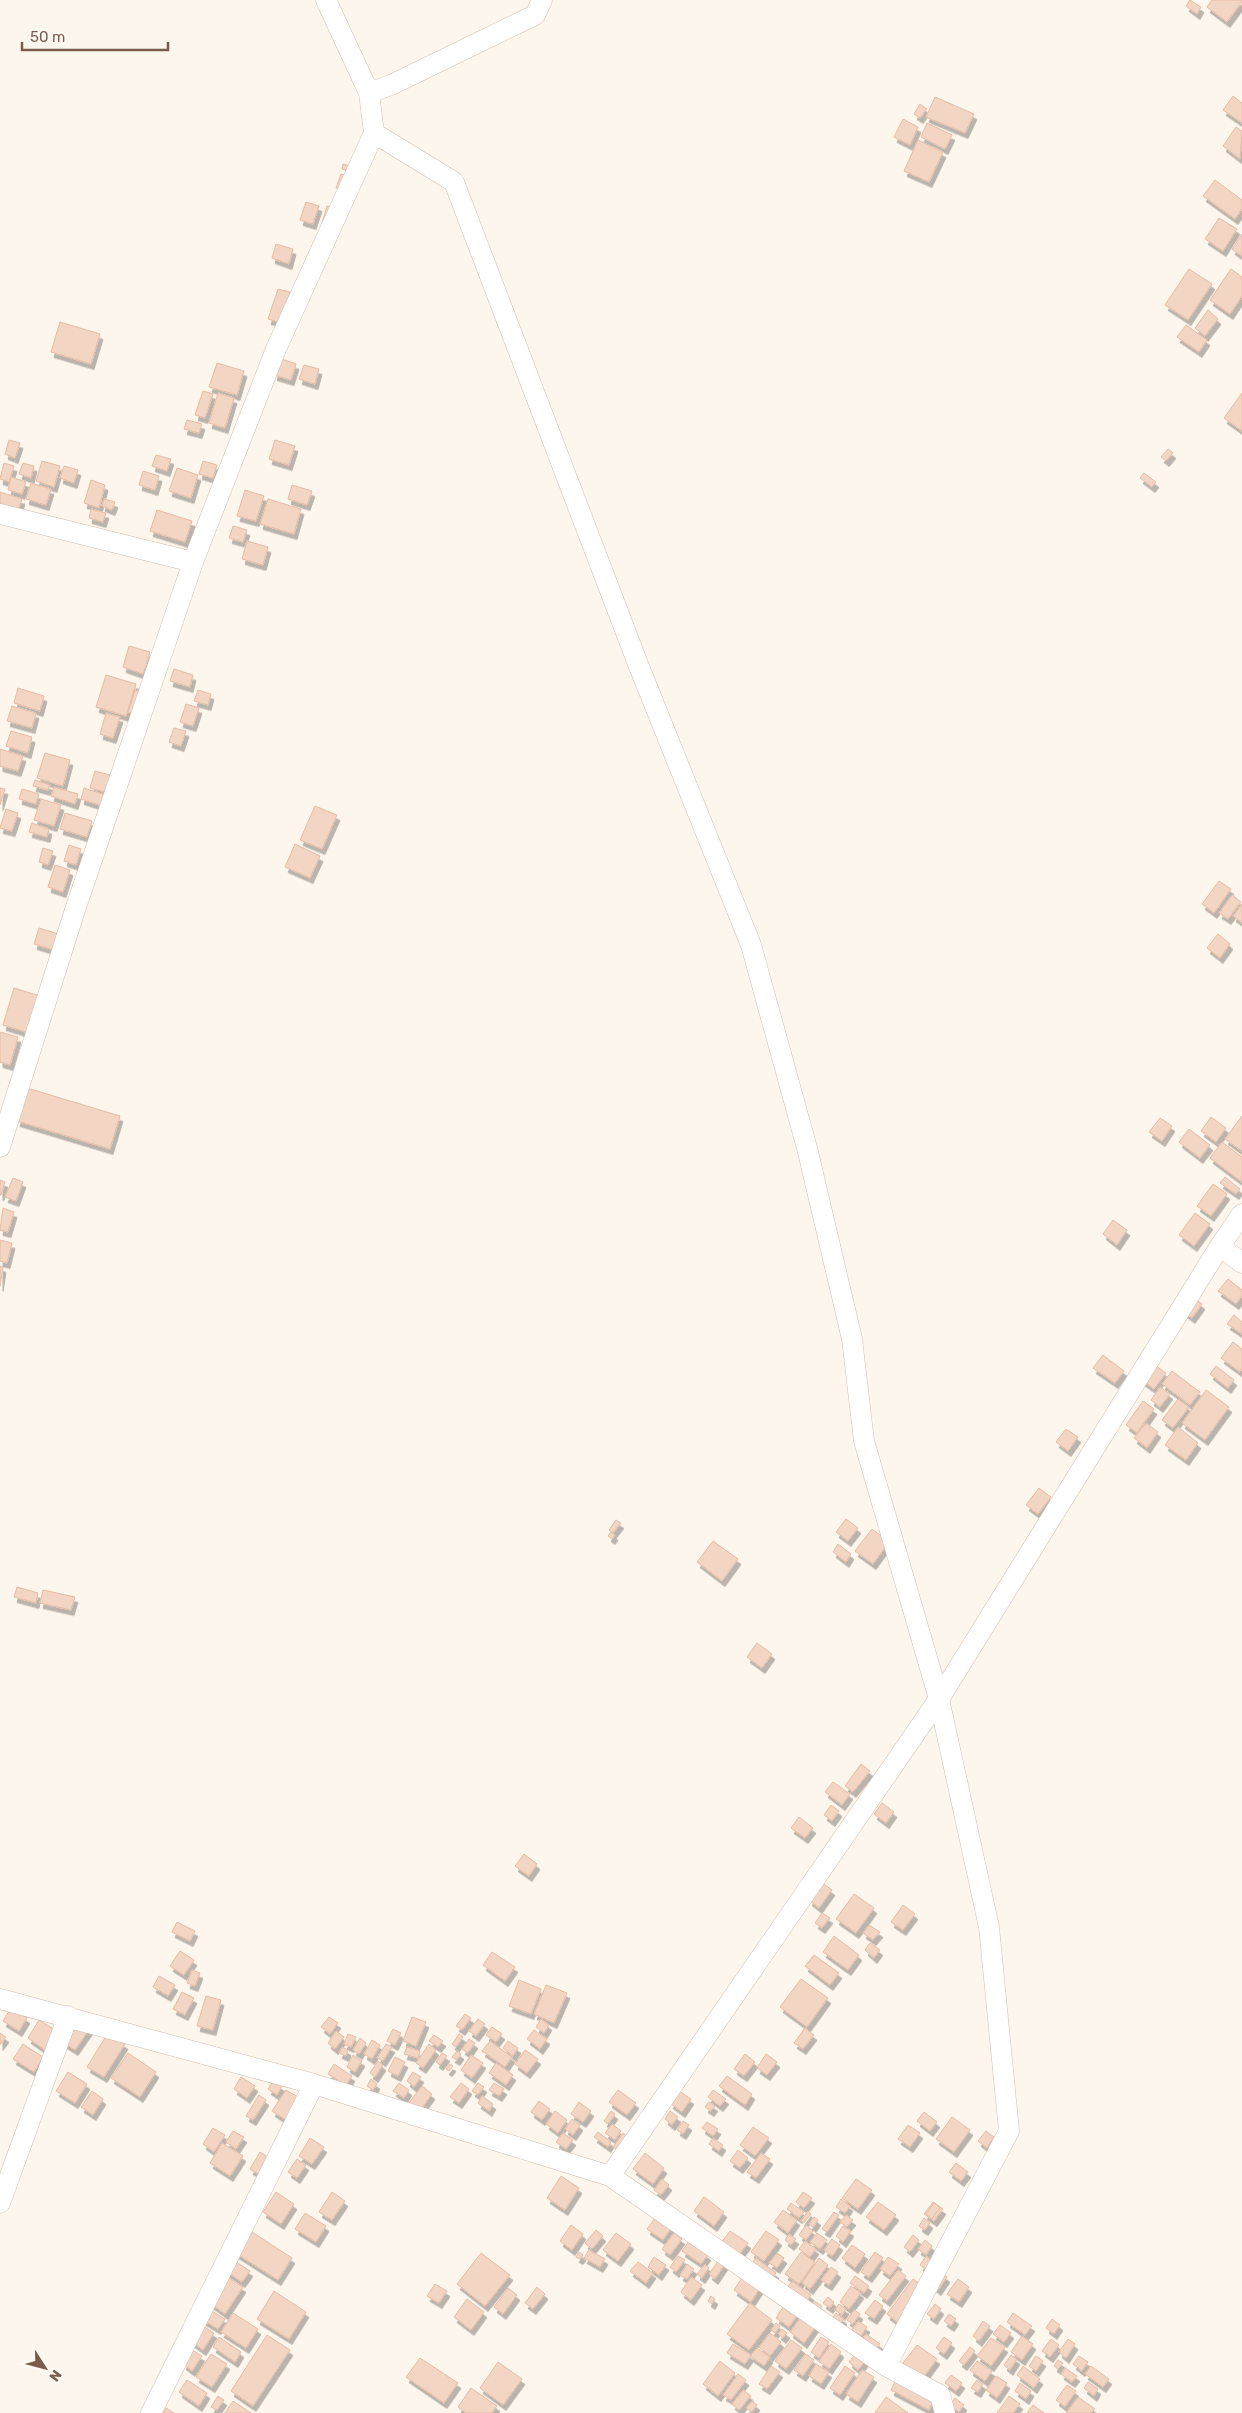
<svg xmlns="http://www.w3.org/2000/svg" width="1242" height="2413" font-family="Rubik,sans-serif">
<style>
.building{fill:#f3d5c3;stroke:#e6bba3;filter:url(#shadow)}
.lines{fill:none;stroke-linecap:round;stroke-linejoin:round}
.minor-casing{stroke:#d1beb0;stroke-width:21}
.minor{stroke:#fff;stroke-width:20}
</style>
<defs>
<filter id="shadow"><feDropShadow dx="3" dy="5.5" stdDeviation="0" flood-color="#0004"/></filter>
</defs>
<rect width="100%" height="100%" fill="#fdf6ec"/>
<path class="building" d="M1190,0L1201,7L1197,14L1186,6Z
M1212,0H1242V2L1227,22L1207,7Z
M1233,96L1242,103V123L1223,110Z
M935,97L974,114L965,133L926,117Z
M920,104L927,109L920,118L914,114Z
M903,119L918,127L910,145L894,137Z
M927,123L952,135L945,149L921,137Z
M1236,127L1242,131L1240,159L1223,146Z
M918,140L943,152L929,182L904,171Z
M343,164L353,167L351,172L342,169Z
M341,174L347,176L343,190L336,188Z
M1215,180L1242,200V209L1235,219L1203,196Z
M306,202L319,206L313,224L300,220Z
M327,206L336,208L330,226L322,223Z
M1219,218L1237,229L1223,251L1205,239Z
M1242,234V256L1232,249Z
M276,244L293,249L289,264L272,258Z
M1189,269L1212,284L1188,320L1165,305Z
M1231,269L1242,277V296L1230,314L1210,300Z
M278,289L290,292L281,323L268,319Z
M1208,310L1218,319L1205,336L1195,328Z
M60,322L100,334L91,364L51,352Z
M1186,325L1207,340L1199,352L1177,337Z
M279,358L296,364L291,380L274,375Z
M217,363L244,371L237,395L209,387Z
M304,365L319,369L315,384L299,379Z
M203,391L213,394L205,418L195,415Z
M218,393L234,398L225,428L209,423Z
M1242,393V431L1224,418Z
M187,420L202,424L199,433L184,429Z
M9,440L20,443L15,458L5,454Z
M275,440L295,446L289,465L269,459Z
M1168,449L1173,453L1166,461L1161,457Z
M156,455L171,459L167,471L152,466Z
M42,461L60,466L54,487L36,481Z
M203,461L217,465L213,478L199,474Z
M4,463L14,466L9,482L0,479Z
M23,463L34,466L31,478L19,474Z
M64,466L78,470L74,483L60,478Z
M177,468L198,475L191,498L169,491Z
M143,471L159,476L155,490L139,485Z
M1144,473L1156,482L1152,487L1140,478Z
M11,477L26,482L22,494L8,490Z
M91,480L105,485L99,508L84,503Z
M31,483L51,489L46,505L26,499Z
M292,485L312,491L307,505L288,499Z
M245,490L264,496L256,521L237,516Z
M0,492L22,499L18,511L0,506Z
M104,499L115,502L112,510L102,506Z
M268,499L301,509L294,534L260,524Z
M91,509L106,513L103,522L89,518Z
M157,510L192,521L185,542L150,531Z
M233,526L247,530L243,542L229,538Z
M247,541L268,547L263,565L242,559Z
M129,646L150,652L143,674L123,667Z
M174,669L193,675L190,687L170,681Z
M106,675L136,684L126,716L96,707Z
M18,688L44,696L40,711L14,703Z
M135,690L143,693L137,715L128,712Z
M198,690L211,694L208,705L194,701Z
M186,704L199,708L193,726L180,722Z
M12,706L36,713L32,728L7,721Z
M106,713L120,717L113,738L100,734Z
M174,728L186,731L181,746L169,742Z
M11,731L32,737L28,753L6,746Z
M0,749L23,756L18,771L0,766Z
M45,753L70,760L63,786L37,778Z
M95,771L114,776L109,793L90,788Z
M35,780L50,785L48,790L33,786Z
M54,787L78,794L75,804L51,796Z
M0,788L5,789L0,805Z
M84,788L108,796L105,807L81,799Z
M22,789L39,794L36,804L19,799Z
M41,799L61,805L54,826L34,820Z
M315,806L337,815L322,849L300,840Z
M6,809L18,813L12,831L0,828Z
M65,813L92,821L87,837L60,829Z
M32,823L49,829L47,837L29,832Z
M295,844L320,856L310,878L285,867Z
M69,845L81,849L76,865L64,861Z
M43,848L53,851L48,865L39,862Z
M55,865L70,870L63,892L48,887Z
M1219,881L1231,889L1214,913L1202,904Z
M1232,895L1241,902L1228,919L1219,913Z
M1242,904V923L1233,916Z
M39,928L65,936L60,952L34,944Z
M1218,934L1230,944L1220,958L1207,948Z
M14,988L40,996L29,1033L3,1025Z
M0,1032L18,1037L10,1065L0,1062Z
M27,1088L120,1116L110,1149L17,1121Z
M1242,1116V1151L1225,1139Z
M1211,1117L1226,1128L1216,1142L1201,1131Z
M1160,1118L1172,1126L1162,1141L1149,1132Z
M1189,1129L1210,1145L1200,1158L1179,1142Z
M1222,1142L1242,1157V1182L1210,1158Z
M1225,1177L1240,1189L1236,1194L1220,1183Z
M13,1178L23,1182L16,1201L5,1197Z
M0,1180L5,1182L1,1195H0Z
M1213,1184L1227,1194L1211,1216L1197,1206Z
M3,1208L14,1212L8,1232L0,1230Z
M1195,1213L1210,1224L1194,1246L1179,1235Z
M1113,1220L1127,1230L1117,1245L1103,1234Z
M0,1240L12,1243L7,1263L0,1261Z
M0,1266L3,1267L0,1286Z
M1228,1279L1242,1290V1296L1236,1304L1218,1291Z
M1194,1298L1202,1304L1192,1318L1184,1312Z
M1234,1315L1242,1322V1334L1227,1324Z
M1233,1342L1242,1349V1369L1240,1372L1221,1358Z
M1103,1355L1124,1371L1115,1383L1093,1368Z
M1152,1363L1166,1373L1154,1389L1140,1379Z
M1216,1366L1234,1380L1228,1388L1210,1374Z
M1172,1371L1200,1392L1190,1405L1162,1384Z
M1160,1387L1170,1394L1160,1407L1151,1400Z
M1206,1390L1229,1407L1205,1440L1182,1423Z
M1178,1399L1189,1407L1173,1428L1162,1420Z
M1143,1401L1154,1409L1137,1433L1126,1425Z
M1146,1423L1158,1432L1147,1448L1134,1438Z
M1178,1427L1198,1443L1186,1460L1165,1445Z
M1066,1429L1078,1437L1068,1451L1056,1442Z
M1039,1488L1051,1497L1038,1514L1026,1505Z
M846,1519L858,1528L848,1541L836,1532Z
M616,1520L621,1523L613,1533L609,1530Z
M872,1529L889,1542L873,1564L855,1551Z
M611,1532L615,1535L612,1539L608,1536Z
M713,1541L738,1559L722,1581L697,1562Z
M838,1544L851,1554L846,1562L833,1552Z
M17,1587L38,1593L36,1603L14,1597Z
M43,1590L75,1597L71,1610L40,1603Z
M757,1643L772,1654L762,1668L747,1657Z
M861,1764L870,1771L853,1792L845,1786Z
M833,1782L850,1794L842,1805L825,1792Z
M882,1803L894,1812L886,1823L874,1814Z
M831,1805L839,1811L832,1821L824,1815Z
M799,1817L813,1828L805,1838L791,1828Z
M524,1854L537,1864L529,1876L515,1866Z
M822,1883L832,1890L819,1908L809,1900Z
M854,1894L874,1908L856,1933L836,1919Z
M903,1905L915,1914L903,1930L891,1922Z
M822,1913L830,1918L822,1928L815,1923Z
M177,1922L195,1931L190,1941L172,1932Z
M869,1925L880,1932L873,1940L863,1933Z
M834,1936L859,1955L848,1970L823,1952Z
M870,1943L880,1950L874,1958L865,1950Z
M180,1951L194,1960L184,1975L170,1966Z
M492,1952L515,1967L505,1981L483,1965Z
M814,1955L839,1973L830,1985L805,1966Z
M192,1970L200,1973L195,1986L187,1983Z
M159,1976L175,1985L168,1996L153,1987Z
M801,1979L828,1998L807,2027L780,2007Z
M519,1980L541,1989L531,2014L509,2006Z
M546,1985L567,1993L554,2023L534,2014Z
M182,1992L194,1998L185,2015L173,2009Z
M206,1996L221,2000L213,2030L197,2026Z
M11,2008L27,2018L19,2031L3,2021Z
M465,2014L471,2018L462,2030L456,2026Z
M329,2017L338,2023L330,2034L321,2027Z
M412,2017L426,2022L416,2046L403,2041Z
M79,2019L91,2027L75,2050L64,2043Z
M478,2019L485,2024L476,2036L469,2031Z
M541,2019L549,2025L544,2033L536,2027Z
M39,2020L57,2031L45,2050L28,2038Z
M492,2027L502,2034L496,2042L486,2035Z
M805,2028L814,2035L803,2049L794,2043Z
M393,2029L401,2033L395,2045L387,2041Z
M534,2030L547,2039L540,2049L527,2039Z
M336,2031L344,2037L335,2049L328,2043Z
M0,2033L6,2037L0,2045Z
M108,2033L125,2044L104,2077L87,2067Z
M348,2034L356,2037L351,2047L344,2044Z
M459,2034L463,2037L456,2047L452,2044Z
M434,2035L443,2041L438,2047L429,2041Z
M360,2038L366,2043L359,2054L353,2050Z
M469,2039L475,2043L468,2053L462,2049Z
M372,2040L380,2045L372,2059L364,2054Z
M490,2041L512,2057L505,2067L482,2051Z
M508,2041L518,2048L513,2056L503,2048Z
M23,2044L43,2057L34,2072L13,2059Z
M386,2044L392,2047L383,2061L377,2058Z
M429,2044L436,2050L423,2068L416,2063Z
M342,2047L348,2050L346,2056L339,2053Z
M407,2047L420,2051L418,2058L404,2054Z
M525,2050L538,2059L527,2073L515,2064Z
M457,2051L461,2054L457,2060L452,2057Z
M128,2053L156,2072L140,2097L111,2078Z
M442,2053L447,2056L440,2065L436,2062Z
M745,2054L755,2062L744,2076L734,2069Z
M766,2054L777,2062L767,2075L757,2068Z
M353,2055L362,2061L355,2072L347,2067Z
M471,2055L483,2063L472,2078L461,2070Z
M395,2057L405,2062L398,2076L388,2071Z
M378,2061L383,2065L375,2077L370,2073Z
M496,2063L513,2075L506,2085L489,2073Z
M334,2064L352,2076L346,2085L328,2074Z
M450,2064L453,2066L449,2071L446,2069Z
M68,2072L87,2084L75,2103L56,2091Z
M413,2072L421,2077L414,2087L407,2081Z
M727,2076L752,2094L745,2105L719,2086Z
M241,2077L255,2086L247,2098L234,2089Z
M371,2079L377,2084L373,2090L367,2086Z
M273,2081L282,2086L277,2095L268,2089Z
M399,2083L409,2090L404,2098L393,2091Z
M461,2083L469,2089L459,2103L450,2097Z
M478,2083L484,2087L478,2095L472,2091Z
M494,2083L504,2089L499,2096L489,2090Z
M422,2086L432,2094L419,2112L408,2104Z
M286,2090L303,2100L289,2122L272,2111Z
M618,2090L636,2103L627,2115L609,2102Z
M713,2090L726,2099L720,2106L708,2097Z
M92,2091L103,2099L93,2115L81,2107Z
M679,2091L691,2099L682,2112L670,2103Z
M259,2095L266,2100L253,2120L246,2116Z
M482,2096L493,2104L489,2111L478,2103Z
M539,2101L550,2109L542,2120L531,2112Z
M579,2102L591,2111L583,2122L571,2114Z
M709,2102L715,2106L711,2111L705,2107Z
M555,2111L567,2120L558,2133L546,2124Z
M611,2111L615,2114L608,2124L604,2121Z
M670,2111L678,2117L672,2125L665,2119Z
M924,2112L937,2122L930,2131L917,2121Z
M952,2117L970,2130L954,2152L936,2139Z
M572,2119L580,2125L573,2135L565,2129Z
M683,2121L689,2125L683,2134L677,2130Z
M707,2122L718,2129L713,2136L702,2128Z
M612,2124L621,2131L615,2140L605,2133Z
M908,2125L920,2133L910,2147L898,2139Z
M753,2127L769,2138L755,2156L740,2145Z
M213,2128L225,2135L214,2152L203,2144Z
M233,2131L244,2137L236,2149L226,2142Z
M986,2131L994,2137L987,2148L978,2141Z
M598,2132L611,2142L608,2147L594,2137Z
M563,2133L573,2140L566,2149L556,2142Z
M623,2133L630,2139L620,2153L613,2147Z
M310,2138L324,2147L312,2164L299,2156Z
M713,2138L723,2145L719,2151L709,2144Z
M222,2143L243,2156L230,2176L210,2163Z
M738,2150L748,2158L740,2168L730,2161Z
M260,2152L272,2160L261,2176L250,2169Z
M645,2153L664,2168L653,2184L633,2169Z
M761,2153L770,2159L756,2178L747,2172Z
M297,2159L306,2165L297,2178L288,2172Z
M956,2163L968,2172L961,2181L949,2172Z
M561,2176L579,2188L565,2210L547,2198Z
M662,2179L669,2185L661,2195L654,2190Z
M856,2179L872,2190L858,2209L842,2198Z
M276,2192L294,2204L281,2224L263,2212Z
M332,2192L345,2201L332,2220L319,2212Z
M803,2192L812,2198L804,2208L796,2202Z
M704,2197L724,2212L714,2226L694,2211Z
M841,2199L850,2206L845,2213L836,2207Z
M878,2202L896,2215L884,2230L866,2217Z
M933,2202L943,2209L934,2221L924,2214Z
M791,2203L804,2212L799,2218L787,2209Z
M934,2203L940,2207L932,2219L926,2214Z
M783,2210L797,2220L788,2233L774,2222Z
M808,2211L811,2214L804,2223L801,2221Z
M834,2212L839,2215L827,2232L822,2229Z
M305,2213L326,2226L316,2242L295,2229Z
M658,2214L674,2224L663,2240L647,2229Z
M846,2215L853,2220L847,2227L840,2222Z
M814,2217L818,2220L813,2227L809,2224Z
M924,2218L930,2223L925,2230L919,2226Z
M571,2225L583,2234L572,2250L560,2241Z
M806,2225L813,2231L806,2240L799,2235Z
M843,2226L851,2231L843,2242L836,2236Z
M249,2230L292,2258L278,2280L234,2252Z
M596,2230L603,2236L592,2249L585,2243Z
M730,2231L748,2243L739,2255L721,2243Z
M766,2231L779,2240L764,2261L751,2252Z
M616,2233L631,2244L618,2261L603,2250Z
M674,2233L682,2239L670,2255L662,2249Z
M817,2233L827,2240L820,2249L810,2242Z
M789,2234L796,2239L791,2245L785,2240Z
M913,2235L919,2240L910,2252L904,2247Z
M832,2239L840,2245L832,2256L824,2250Z
M925,2240L932,2246L926,2255L918,2249Z
M689,2241L708,2255L701,2264L682,2251Z
M805,2241L816,2249L810,2257L799,2249Z
M852,2245L865,2254L855,2268L842,2258Z
M589,2250L605,2259L600,2267L584,2258Z
M579,2252L583,2255L580,2259L576,2257Z
M801,2252L815,2262L799,2284L785,2274Z
M875,2252L883,2258L869,2277L861,2272Z
M481,2253L510,2275L485,2306L457,2284Z
M777,2253L784,2258L777,2268L769,2263Z
M678,2256L685,2260L676,2272L670,2267Z
M926,2256L935,2263L929,2271L920,2265Z
M654,2257L666,2265L659,2275L648,2267Z
M888,2257L899,2264L890,2276L880,2269Z
M756,2258L776,2273L771,2280L751,2265Z
M819,2258L828,2265L810,2289L802,2283Z
M233,2260L250,2271L242,2282L225,2271Z
M719,2260L725,2264L715,2279L709,2274Z
M638,2262L653,2273L646,2283L630,2271Z
M687,2264L694,2269L687,2279L680,2275Z
M705,2264L709,2268L702,2278L697,2274Z
M831,2267L838,2272L829,2285L821,2280Z
M898,2270L906,2276L887,2301L879,2295Z
M745,2273L762,2285L751,2302L734,2290Z
M942,2273L947,2277L938,2290L933,2286Z
M855,2276L869,2286L864,2293L850,2283Z
M227,2277L243,2287L225,2314L210,2303Z
M691,2277L702,2285L691,2300L681,2292Z
M913,2279L923,2286L897,2322L887,2314Z
M958,2279L969,2287L959,2302L947,2294Z
M792,2281L811,2295L807,2301L788,2287Z
M435,2284L447,2291L439,2303L427,2296Z
M851,2286L861,2293L849,2309L840,2302Z
M537,2287L545,2294L533,2309L525,2303Z
M508,2288L517,2295L503,2314L494,2307Z
M274,2291L306,2312L289,2339L257,2319Z
M711,2296L715,2299L712,2304L708,2301Z
M828,2297L834,2302L830,2308L823,2303Z
M467,2299L484,2312L471,2330L454,2317Z
M875,2300L883,2306L874,2319L865,2313Z
M787,2301L801,2310L789,2327L776,2318Z
M814,2301L822,2306L817,2313L809,2308Z
M750,2303L772,2320L749,2350L727,2334Z
M839,2304L846,2309L842,2315L835,2310Z
M935,2304L941,2309L934,2319L927,2314Z
M210,2310L225,2319L218,2329L203,2320Z
M854,2310L860,2314L853,2324L847,2320Z
M233,2313L258,2329L246,2348L221,2332Z
M804,2313L818,2323L804,2343L790,2332Z
M836,2313L844,2319L839,2326L831,2320Z
M1013,2313L1032,2326L1025,2335L1007,2322Z
M949,2314L956,2319L951,2326L944,2321Z
M1052,2319L1060,2325L1054,2334L1046,2328Z
M858,2321L867,2327L861,2336L852,2330Z
M983,2321L990,2326L979,2341L973,2336Z
M776,2323L780,2326L775,2333L771,2330Z
M1000,2325L1011,2333L1004,2342L993,2334Z
M203,2326L214,2333L203,2350L192,2342Z
M782,2329L787,2333L783,2338L778,2334Z
M770,2333L781,2342L770,2356L759,2347Z
M866,2334L880,2344L874,2352L860,2342Z
M267,2335L290,2350L253,2406L231,2391Z
M1022,2336L1033,2344L1022,2360L1011,2352Z
M219,2337L241,2352L235,2362L213,2347Z
M821,2337L829,2342L819,2358L811,2352Z
M944,2337L952,2343L944,2354L936,2348Z
M991,2338L1005,2347L991,2366L977,2356Z
M1051,2339L1059,2345L1050,2357L1042,2351Z
M1068,2339L1075,2344L1066,2358L1059,2352Z
M791,2340L802,2348L786,2369L775,2361Z
M733,2344L751,2355L745,2364L727,2353Z
M831,2344L841,2352L829,2369L819,2361Z
M917,2345L937,2359L923,2378L903,2363Z
M970,2347L975,2351L964,2365L959,2361Z
M757,2348L770,2357L764,2366L750,2356Z
M192,2350L202,2356L192,2371L183,2364Z
M858,2351L867,2359L858,2370L849,2362Z
M211,2354L227,2364L212,2387L196,2377Z
M806,2354L814,2360L803,2376L794,2370Z
M1011,2355L1017,2359L1010,2370L1004,2365Z
M1036,2356L1043,2361L1036,2371L1029,2366Z
M1079,2356L1088,2362L1082,2371L1073,2364Z
M420,2358L458,2383L444,2403L406,2377Z
M1058,2360L1063,2363L1058,2369L1054,2366Z
M720,2361L735,2373L718,2396L703,2384Z
M977,2361L992,2371L985,2381L970,2370Z
M498,2362L522,2379L503,2405L480,2388Z
M816,2364L829,2372L821,2384L809,2376Z
M771,2366L780,2372L767,2389L759,2384Z
M845,2366L855,2373L840,2395L830,2388Z
M1023,2366L1040,2379L1034,2388L1017,2375Z
M1091,2366L1109,2379L1103,2387L1085,2374Z
M1065,2368L1077,2376L1072,2382L1061,2374Z
M862,2370L874,2377L858,2402L846,2394Z
M738,2374L746,2380L731,2400L723,2395Z
M951,2375L962,2383L956,2391L945,2383Z
M898,2376L936,2396L929,2410L891,2390Z
M996,2376L1007,2383L997,2398L986,2390Z
M187,2380L207,2393L199,2406L179,2392Z
M977,2380L983,2384L978,2392L971,2388Z
M1088,2382L1098,2389L1094,2396L1084,2388Z
M1020,2383L1031,2391L1026,2399L1015,2391Z
M1067,2385L1076,2391L1065,2407L1056,2400Z
M471,2388L497,2406L492,2413H466L458,2407Z
M743,2390L751,2396L739,2410L732,2404Z
M218,2396L224,2400L217,2410L211,2407Z
M1009,2396L1020,2404L1013,2413H997Z
M886,2397L908,2413H875Z
M1078,2397L1095,2409L1091,2413H1066Z
M955,2398L964,2405L959,2412L950,2405Z
M233,2401L251,2413H225Z
M752,2401L757,2405L752,2412L746,2408Z
M1033,2405L1044,2413H1027Z
M166,2408L174,2413H163Z"/>
<g class="lines">
<g class="minor-casing">
<path id="minor" d="M326,0L369,93L391,85L535,15L542,0
M374,133L454,182L638,664L751,945L807,1148L852,1339L864,1441L939,1699L989,1927L1009,2131L886,2366
M0,514L193,562
M0,1147L75,910L193,562L276,349L374,133L369,93
M1220,1246L1242,1263
M0,1999L314,2084L610,2176L886,2366L940,2395L945,2413
M610,2176L939,1699L1220,1246L1242,1214
M0,2203L68,2016
M151,2413L314,2084"/>
</g>
<use href="#minor" class="minor"/>
</g>
<g transform="translate(45 2368) rotate(126)" stroke="#fffaf3" stroke-width="4" paint-order="stroke">
<path d="M0-4L9 19L0 12L-9 19Z" fill="#7a5c4d"/>
<text y="-8" font-size="14" font-weight="bold" text-anchor="middle" fill="#7a5c4d">N</text>
</g>
<path d="M22 42v8h146v-8" fill="none" stroke="#7a5c4d" stroke-width="2.5"/>
<text x="30" y="42" font-size="15" fill="#7a5c4d" stroke="#fffaf3" stroke-width="4" paint-order="stroke">50 m</text>
</svg>
